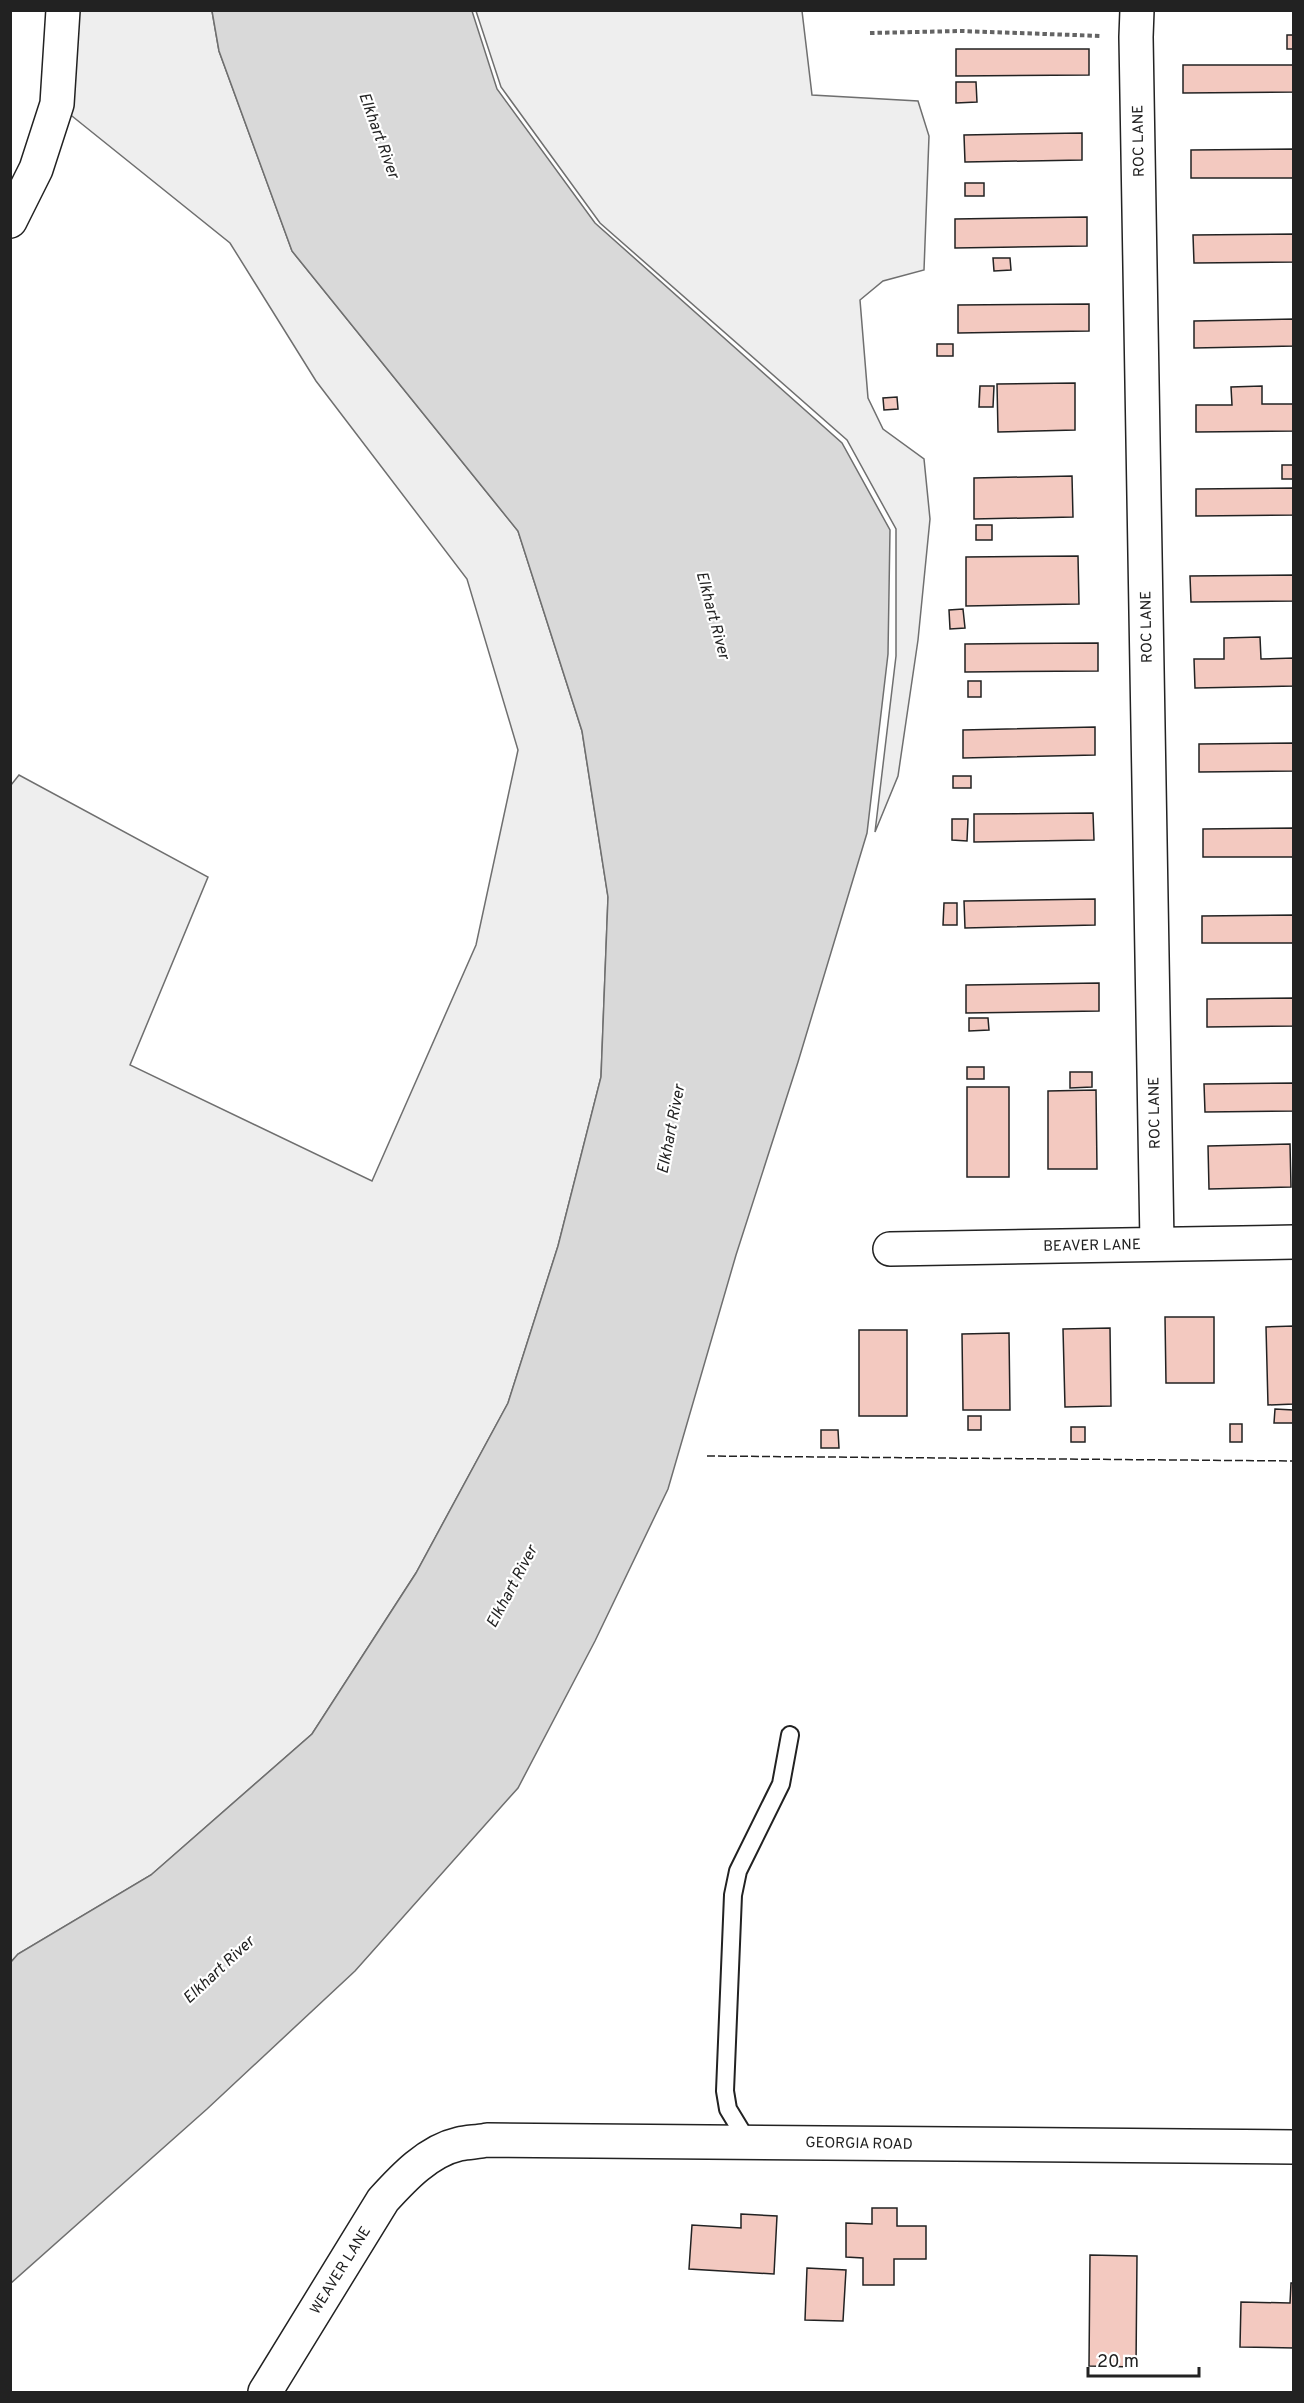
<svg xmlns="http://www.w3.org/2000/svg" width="1304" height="2403" font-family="Overpass,sans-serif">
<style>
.green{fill:#eee;stroke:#6f6f6f;stroke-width:1.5}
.water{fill:#d9d9d9;stroke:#6f6f6f;stroke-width:1.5}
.building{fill:#f3c9c0;stroke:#222;stroke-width:1.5}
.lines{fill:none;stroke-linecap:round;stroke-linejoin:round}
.service-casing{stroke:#222;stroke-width:20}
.minor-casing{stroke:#222;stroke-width:36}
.tertiary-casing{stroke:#222;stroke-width:36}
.path{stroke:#646464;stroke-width:4;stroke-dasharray:4.5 3;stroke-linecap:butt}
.service{stroke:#fff;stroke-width:16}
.minor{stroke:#fff;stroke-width:33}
.tertiary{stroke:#fff;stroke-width:33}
.fence{stroke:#222;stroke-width:1.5;stroke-dasharray:8 3;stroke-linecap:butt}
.labels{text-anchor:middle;stroke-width:4.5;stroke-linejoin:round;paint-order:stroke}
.street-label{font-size:15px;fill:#222;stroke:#fff}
.water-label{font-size:16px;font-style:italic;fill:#222;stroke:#fff}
</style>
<rect width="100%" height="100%" fill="#fff"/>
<path class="green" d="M67,11H212L219,51L292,251L518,531L582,731L608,897L601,1077L558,1246L508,1403L416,1573L312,1734L151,1875L18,1954L11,1962V785L19,775L208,877L130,1065L372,1181L476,945L518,750L467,579L316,381L230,243L57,104Z
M476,11H802L812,95L918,101L929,136L924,270L883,281L860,300L868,398L883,429L924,459L930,519L918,640L898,776L875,832L896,656V529L847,440L600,223L501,87Z"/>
<path class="water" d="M212,11H472L497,89L595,223L842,443L890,530L888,654L867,833L798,1062L736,1255L668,1489L595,1641L518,1788L355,1971L207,2109L11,2283V1962L18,1954L151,1875L312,1734L416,1573L508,1403L558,1246L601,1077L608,897L582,731L518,531L292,251L219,51Z"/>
<path class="building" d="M1287,35H1294V49H1287Z
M956,49H1089V75L956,76Z
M1183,65H1294V92L1183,93Z
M956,82H976L977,102L956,103Z
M1082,133V160L965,162L964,135Z
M1294,149V178H1191V150Z
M965,183H984V196H965Z
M1087,217V246L955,248V219Z
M1294,234V262L1194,263L1193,235Z
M993,258H1010L1011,270L994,271Z
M1089,304V331L958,333V305Z
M1294,319V346L1194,348V321Z
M937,344H953V356H937Z
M1075,383V430L998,432L997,384Z
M980,386H994L993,407H979Z
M1262,386V404H1294V431L1196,432V405H1232L1231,387Z
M897,397L898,409L884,410L883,398Z
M1282,465H1294V479H1282Z
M1072,476L1073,517L974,519V478Z
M1294,488V515L1196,516V489Z
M976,525H992V540H976Z
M1078,556L1079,604L966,606V557Z
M1294,575V601L1191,602L1190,576Z
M963,609L965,628L950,629L949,610Z
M1260,637L1261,659L1294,658V686L1195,688L1194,659H1224V638Z
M1098,643V671L965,672V644Z
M968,681H981V697H968Z
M1095,727V755L963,758V730Z
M1294,743V771L1199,772V744Z
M953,776H971V788H953Z
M1093,813L1094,840L974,842V814Z
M952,819H968L967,841L952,840Z
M1294,828V857H1203V829Z
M1095,899V925L965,928L964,901Z
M944,903H957V925H943Z
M1294,915V943H1202V916Z
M1099,983V1011L966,1013V985Z
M1294,998V1026L1207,1027V999Z
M969,1018H988L989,1030L969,1031Z
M967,1067H984V1079H967Z
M1070,1072H1092V1087L1070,1088Z
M1294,1083V1111L1205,1112L1204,1084Z
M967,1087H1009V1177H967Z
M1096,1090L1097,1169H1048V1091Z
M1290,1144L1291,1187L1209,1189L1208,1146Z
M1165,1317H1214V1383H1166Z
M1294,1326V1404L1268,1405L1266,1327Z
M1110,1328L1111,1406L1065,1407L1063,1329Z
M859,1330H907V1416H859Z
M1009,1333L1010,1410H963L962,1334Z
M1275,1409L1293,1410V1423H1274Z
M968,1416H981V1430H968Z
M1230,1424H1242V1442H1230Z
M1071,1427H1085V1442H1071Z
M821,1430H838L839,1448H821Z
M872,2208H897V2226H926V2259H894V2285H863V2258L846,2257V2223L872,2224Z
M741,2214L777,2216L774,2274L689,2269L692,2225L741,2228Z
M1090,2255L1137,2256L1136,2367L1089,2366Z
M807,2268L846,2270L843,2321L805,2320Z
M1291,2283H1294V2348L1240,2347L1241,2302L1290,2303Z"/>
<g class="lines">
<g class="service-casing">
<path id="service" d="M748,2142L728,2109L725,2091L733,1895L738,1871L781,1784L790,1735"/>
</g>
<g class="minor-casing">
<path id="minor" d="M1137,10L1136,37L1157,1243
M890,1249L1294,1242
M265,2392L383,2200C403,2178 428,2151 459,2144C468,2142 478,2142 487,2140L1294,2147"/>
</g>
<g class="tertiary-casing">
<path id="tertiary" d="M10,221L36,169L57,104L63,10"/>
</g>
<path class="path" d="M870,33L961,31L1102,36"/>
<use href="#service" class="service"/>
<use href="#minor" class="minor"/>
<use href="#tertiary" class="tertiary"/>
<path class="fence" d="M707,1456L1294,1461"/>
</g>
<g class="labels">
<g class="street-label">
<text transform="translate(1138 141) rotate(-91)" y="5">ROC LANE</text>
<text transform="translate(1146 627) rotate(-91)" y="5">ROC LANE</text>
<text transform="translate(1154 1113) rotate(-91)" y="5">ROC LANE</text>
<text transform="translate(1092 1245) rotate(-1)" y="5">BEAVER LANE</text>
<text transform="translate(859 2143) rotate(1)" y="5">GEORGIA ROAD</text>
<text transform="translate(340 2270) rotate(-58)" y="5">WEAVER LANE</text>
</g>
<g class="water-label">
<text transform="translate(380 135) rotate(70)" y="6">Elkhart River</text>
<text transform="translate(714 615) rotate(75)" y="6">Elkhart River</text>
<text transform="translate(670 1129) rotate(-79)" y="6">Elkhart River</text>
<text transform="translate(511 1586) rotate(-62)" y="6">Elkhart River</text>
<text transform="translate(218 1969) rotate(-43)" y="6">Elkhart River</text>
</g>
</g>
<rect width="1304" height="2403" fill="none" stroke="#222222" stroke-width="24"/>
<path d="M1088 2367v9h111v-9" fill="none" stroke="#222222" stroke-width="3"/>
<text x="1097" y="2367" font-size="18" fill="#222222" stroke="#ffffff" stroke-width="4.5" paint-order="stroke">20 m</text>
</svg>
